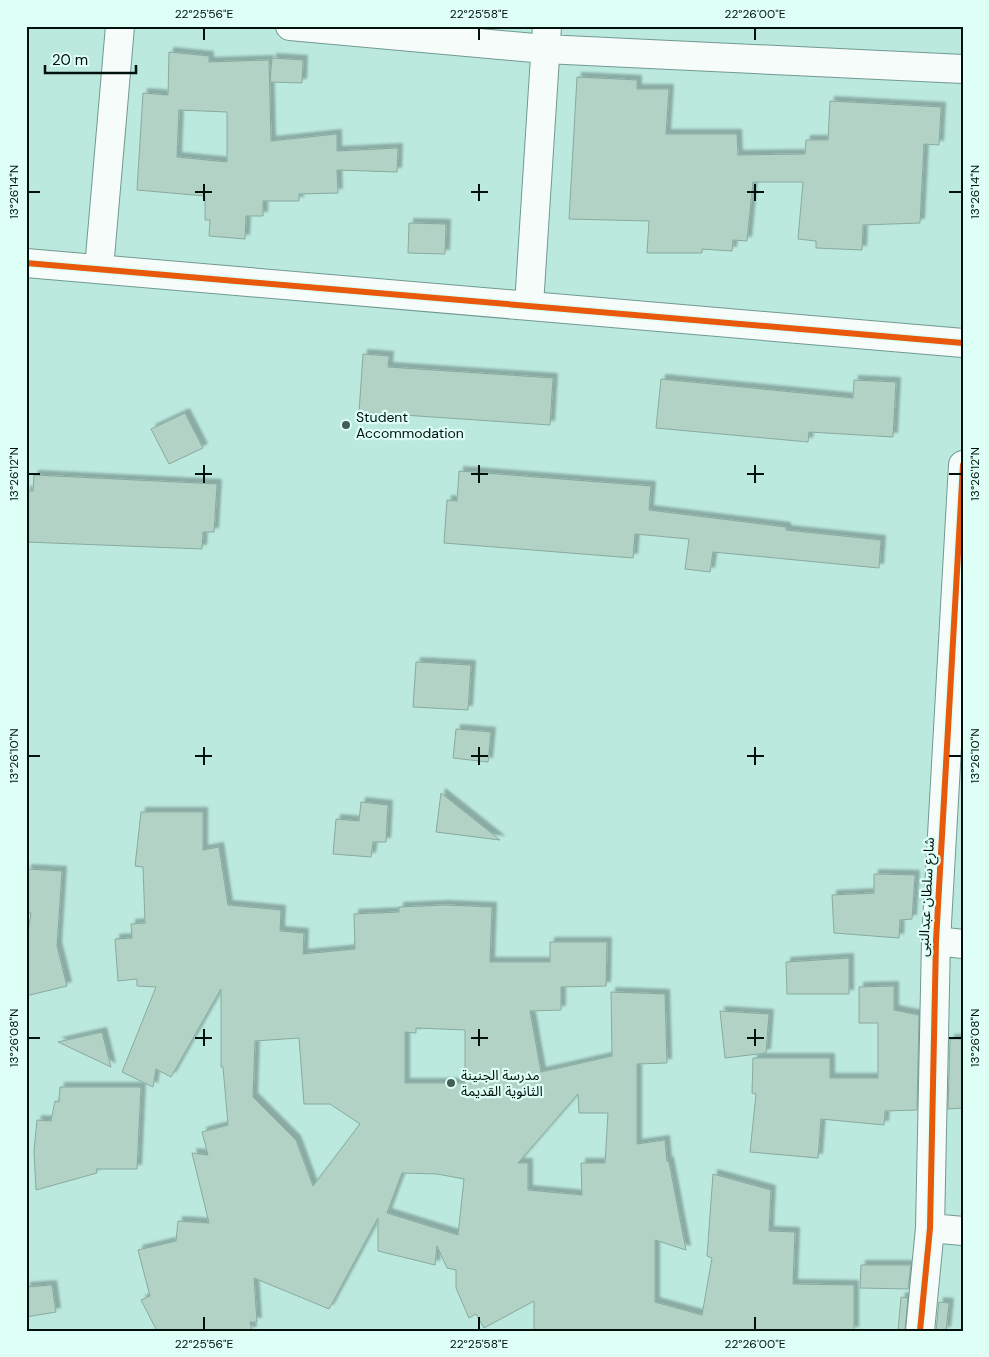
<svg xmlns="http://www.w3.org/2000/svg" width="989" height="1357" font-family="'DM Sans','Noto Sans Arabic',sans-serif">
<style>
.building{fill:#b1d2c5;stroke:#89aa9e;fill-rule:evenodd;filter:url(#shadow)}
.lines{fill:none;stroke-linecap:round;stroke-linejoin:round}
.minor-casing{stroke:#729991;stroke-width:30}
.tertiary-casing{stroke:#729991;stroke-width:30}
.minor{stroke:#f5fcfa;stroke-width:28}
.tertiary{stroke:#f5fcfa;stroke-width:28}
.cycleway-casing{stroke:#defff6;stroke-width:9}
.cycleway{stroke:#e8590c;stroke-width:6}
.ticks{fill:none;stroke:#00110c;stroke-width:2}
.poi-dot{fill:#415d56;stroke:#defff6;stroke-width:2}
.labels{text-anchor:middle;stroke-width:4.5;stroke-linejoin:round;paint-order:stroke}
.poi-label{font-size:14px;fill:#00110c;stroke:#defff6;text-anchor:start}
.street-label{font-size:14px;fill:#00110c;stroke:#defff6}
.neatline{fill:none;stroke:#00110c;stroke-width:2}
.ticks-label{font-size:12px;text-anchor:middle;fill:#00110c}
</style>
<defs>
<filter id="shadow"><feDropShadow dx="4.5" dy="-4.5" stdDeviation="1" flood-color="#0004"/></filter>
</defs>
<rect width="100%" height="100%" fill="#bbe9de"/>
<path class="building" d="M169,52L209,56V62L269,60L271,141L337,134V151L398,148L397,172L337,170L338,193L299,194V201H263V216H246L245,239L209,236L210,220H205V196L137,190L143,93L168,95ZM179,110L227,112V162L177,157Z
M272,58L303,60L302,83L270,82Z
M577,77L637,80V89H669L666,134H737L738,155L805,154L806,140H828L830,101L941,107L939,145L924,144L920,223L863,225L862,250L816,248V241L798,239L803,182H753L747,241L733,240L732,251L702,249V253H647L649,221L569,219Z
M409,223L446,224L445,254L408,253Z
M363,354L389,356L388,367L553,378L550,425L359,412Z
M661,379L853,398L854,380L896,382L893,437L809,432L808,442L656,428Z
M185,413L203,448L169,464L151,429Z
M459,471L651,486L649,510L786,527V530L881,540L879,568L713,552L710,572L685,569L689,539L635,534L633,558L444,543L447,500L457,501Z
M34,475L217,484L214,532H203L202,549L26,542V491H33Z
M416,662L471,665L468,710L413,707Z
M456,729L491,732L488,762L453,758Z
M441,793L500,840L436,832Z
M361,802L388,805L386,842H373L371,857L333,854L336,819L359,821Z
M141,812H203V850L219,847L228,905L281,910L280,931L304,933L303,954L355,949L354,914L399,912V907L445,905L492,907L490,962H550V942H607L606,986L561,987V1010L530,1011L541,1072L612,1056L611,992L665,994L667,1063L637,1064V1144L665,1140L667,1161L669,1162L686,1250L655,1240V1302L702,1315L712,1258L707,1256L713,1174L771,1190L769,1231L795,1232L793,1284L854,1285V1331H534V1301L484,1328L476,1314L469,1318L456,1288V1270L447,1268L437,1246L435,1265L378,1251V1218L329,1309L254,1278L257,1322H250L252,1331H157L141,1300L150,1296L138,1250L176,1241L178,1221L209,1223L192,1153L208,1155L202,1132L228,1125L223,1067H221V989L171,1077L156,1069L153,1087L122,1072L156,987L137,986V979L118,981L115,939L132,938L131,924L145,923L143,867L135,866ZM416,1028L465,1030V1083H405V1032L416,1033ZM299,1038L304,1104H330L360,1124L313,1186L296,1140L253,1097L255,1041ZM578,1094L579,1113H608L605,1163H581L582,1195L528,1190V1163H518ZM402,1173L437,1174L464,1179L458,1235L387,1213Z
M27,869L62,871L57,946L67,986L26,996V945L31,913H26Z
M874,874L915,875L912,919L900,920L899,938L834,933L832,895L874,893Z
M849,958V994H787L786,962Z
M894,986V1010L919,1015L917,1110L885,1111L884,1125L821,1119L818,1158L750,1152L756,1094L752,1093L753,1058H830V1078H878V1023H859V987Z
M720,1011L769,1014L766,1053L725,1058Z
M102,1032L111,1067L58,1042Z
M950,1039H963V1108L948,1109Z
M60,1087H141L137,1169H96L97,1173L36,1190L34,1151L37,1120L51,1121L55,1101L59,1102Z
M861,1265H911L908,1289L860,1288Z
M52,1285L56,1312L26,1317V1287Z
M901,1297L908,1298L905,1331H898Z
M939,1302L949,1303L946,1331H936Z"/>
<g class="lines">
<g class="minor-casing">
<path id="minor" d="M290,26L545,49L963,69
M99,269L120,26
M529,305L547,26
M936,941L963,944
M930,1228L963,1231
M920,1331L930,1228L936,941L963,465"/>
</g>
<g class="tertiary-casing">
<path id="tertiary" d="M26,263L963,343"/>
</g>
<use href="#minor" class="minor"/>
<use href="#tertiary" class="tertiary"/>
<g class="cycleway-casing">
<path id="cycleway" d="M26,263L963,343
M920,1331L930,1228L936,941L963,465"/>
</g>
<use href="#cycleway" class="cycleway"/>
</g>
<path class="ticks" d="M204,28V40M479,28V40M755,28V40M204,184V201M479,184V201M755,184V201M28,192H40M195,192H212M471,192H488M747,192H764M949,192H962M204,465V483M479,465V483M755,465V483M28,474H40M195,474H212M471,474H488M747,474H764M949,474H962M204,747V765M479,747V765M755,747V765M28,756H40M195,756H212M471,756H488M747,756H764M949,756H962M204,1029V1046M479,1029V1046M755,1029V1046M28,1038H40M195,1038H212M471,1038H488M747,1038H764M949,1038H962M204,1317V1330M479,1317V1330M755,1317V1330"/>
<g class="poi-dot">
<circle cx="346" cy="425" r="5"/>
<circle cx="451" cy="1083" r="5"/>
</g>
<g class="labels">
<g class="poi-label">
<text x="356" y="422">Student<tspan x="356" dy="16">Accommodation</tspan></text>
<text x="461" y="1080">مدرسة الجنينة<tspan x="461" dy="16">الثانوية القديمة</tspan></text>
</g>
<g class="street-label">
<text transform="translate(926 897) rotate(-87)" y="5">شارع سلطان عبدالنبى</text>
</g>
</g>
<rect width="989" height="1357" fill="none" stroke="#defff6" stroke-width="55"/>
<path d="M45 65v8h91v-8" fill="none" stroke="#00110c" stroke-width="2.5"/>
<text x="52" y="65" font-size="15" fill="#00110c" stroke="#defff6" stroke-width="4" paint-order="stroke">20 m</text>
<rect x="28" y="28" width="934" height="1302" class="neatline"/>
<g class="ticks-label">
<text x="204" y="18">22°25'56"E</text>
<text x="479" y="18">22°25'58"E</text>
<text x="755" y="18">22°26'00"E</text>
<text transform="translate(14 192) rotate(-90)" y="4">13°26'14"N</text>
<text transform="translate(975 192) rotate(-90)" y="4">13°26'14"N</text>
<text transform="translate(14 474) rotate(-90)" y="4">13°26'12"N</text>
<text transform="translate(975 474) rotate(-90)" y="4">13°26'12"N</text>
<text transform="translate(14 756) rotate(-90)" y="4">13°26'10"N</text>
<text transform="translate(975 756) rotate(-90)" y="4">13°26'10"N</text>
<text transform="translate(14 1038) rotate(-90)" y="4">13°26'08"N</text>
<text transform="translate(975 1038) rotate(-90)" y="4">13°26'08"N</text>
<text x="204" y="1348">22°25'56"E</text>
<text x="479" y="1348">22°25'58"E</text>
<text x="755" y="1348">22°26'00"E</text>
</g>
</svg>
